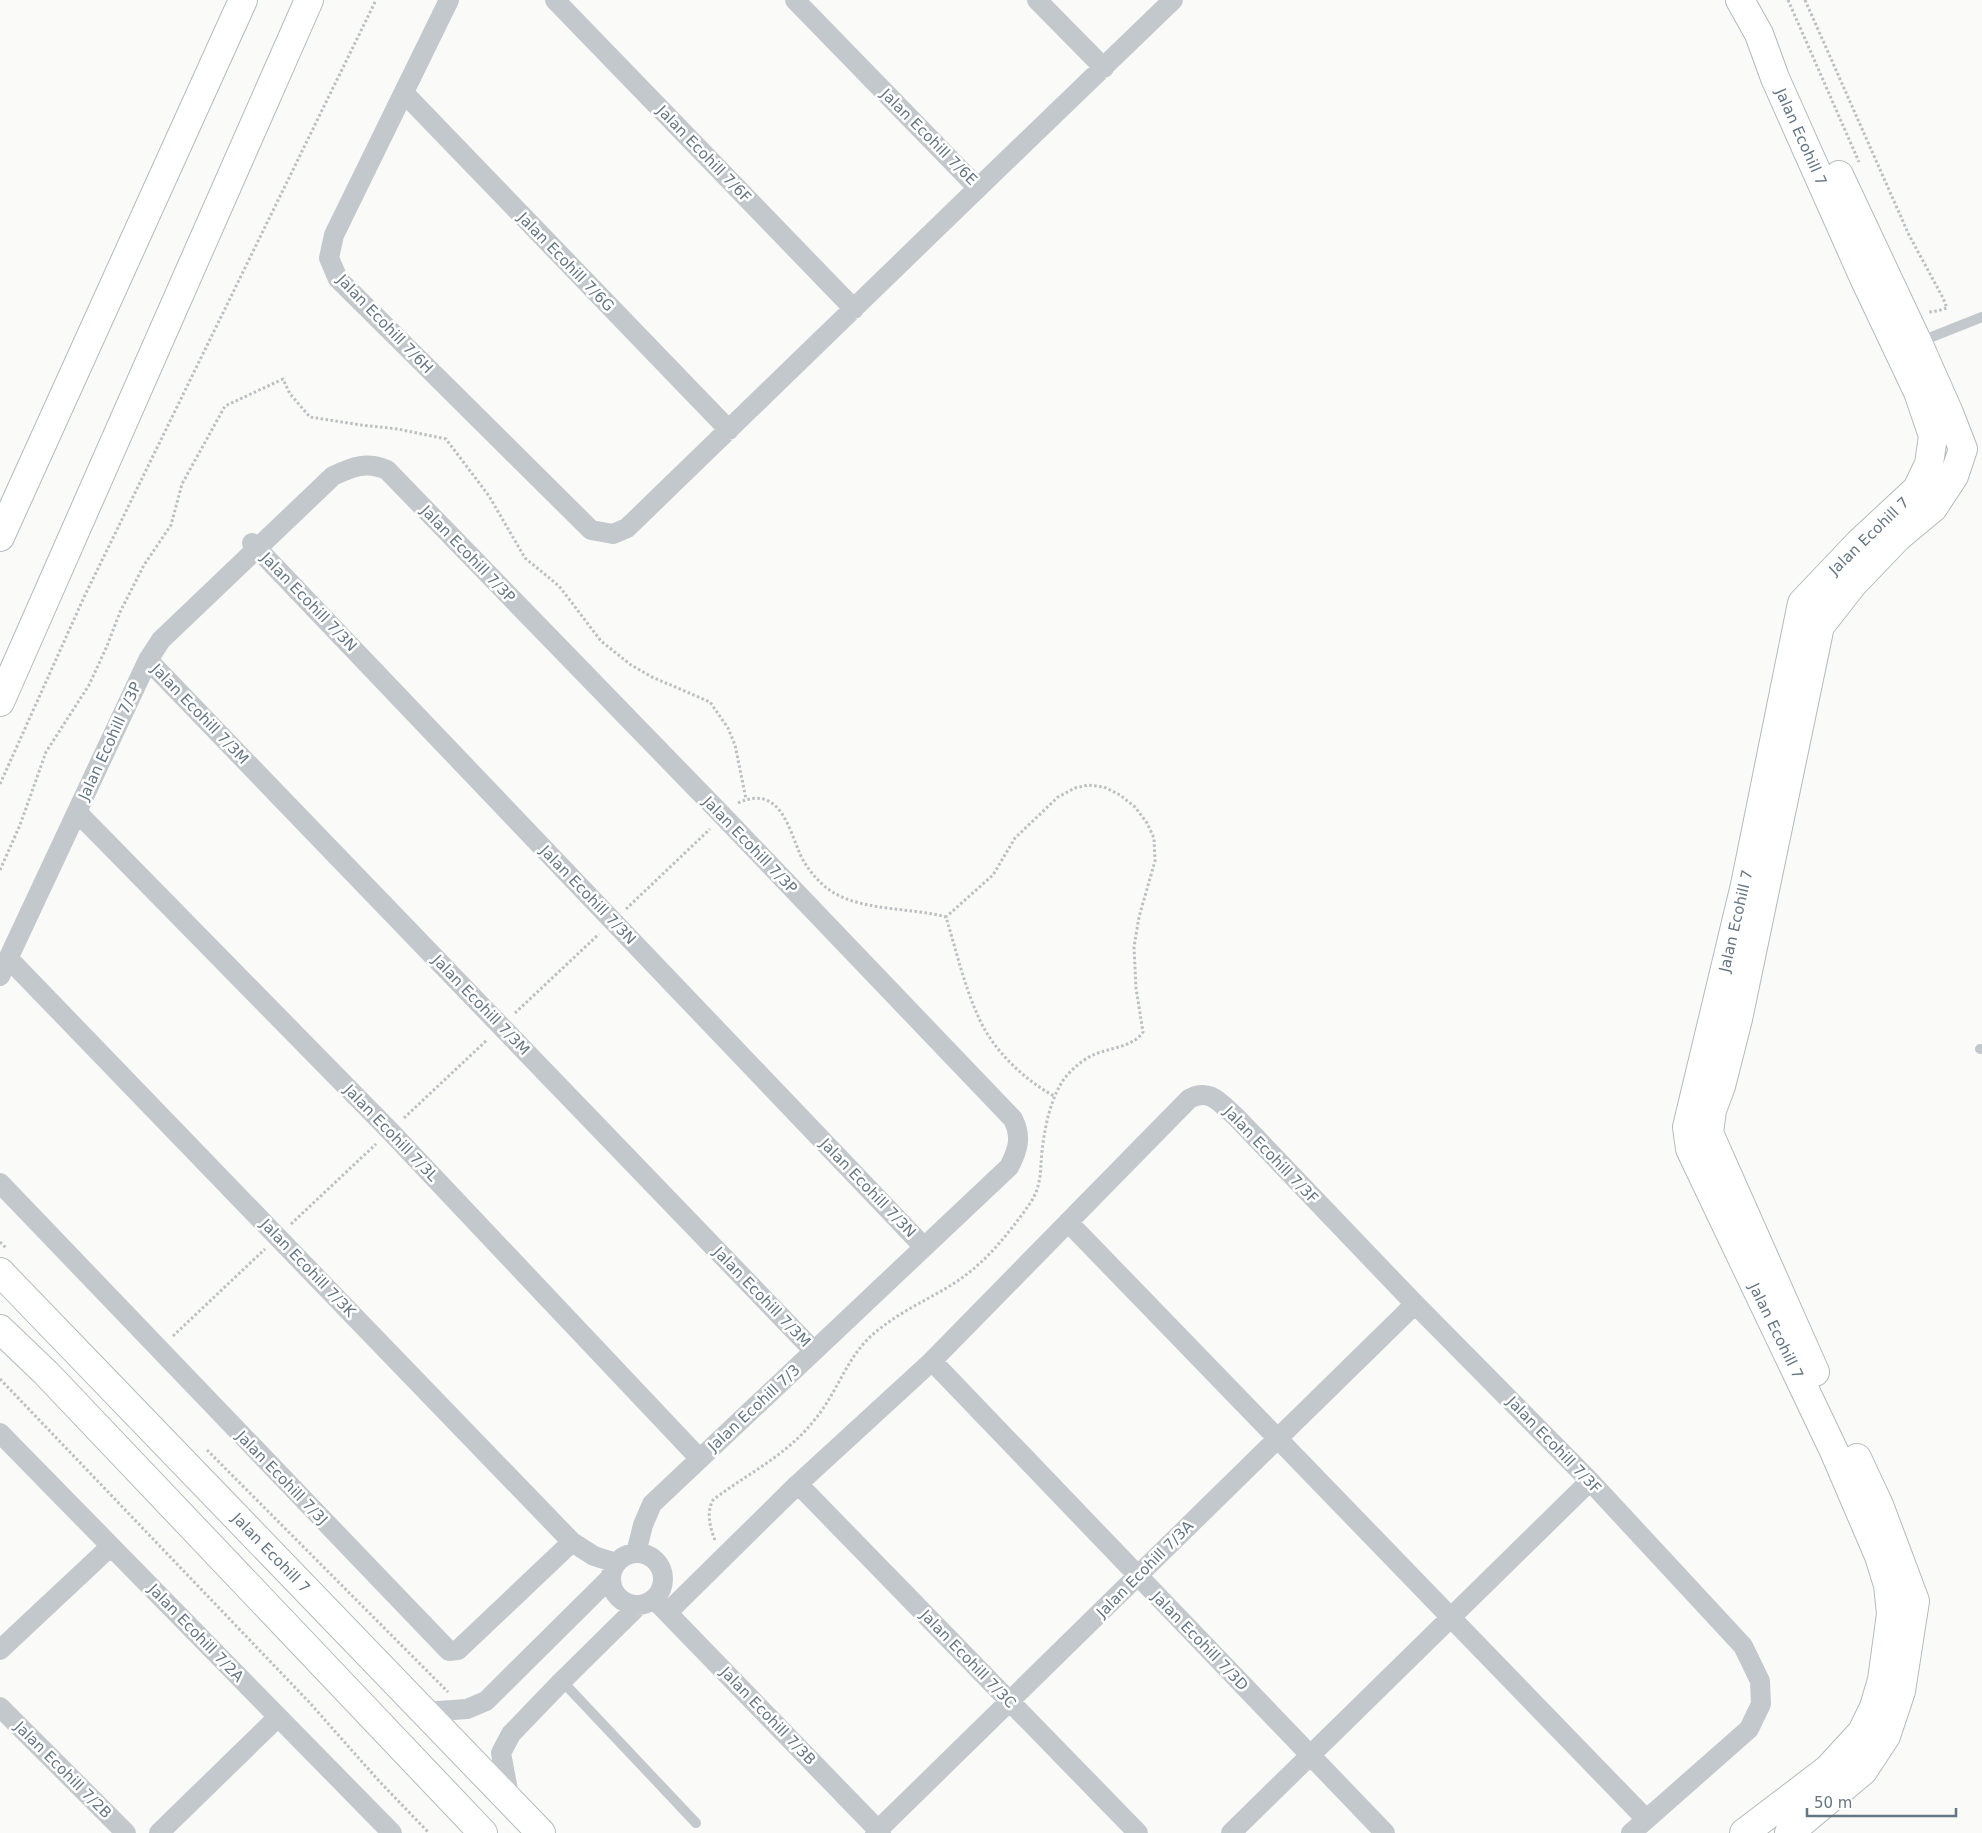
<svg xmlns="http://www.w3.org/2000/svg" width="1982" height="1833" font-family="'DejaVu Sans',sans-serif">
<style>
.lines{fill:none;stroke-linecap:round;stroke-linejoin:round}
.secondary-casing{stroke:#b3babf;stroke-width:30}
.path{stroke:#bbbfc2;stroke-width:3;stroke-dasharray:2.5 2.5;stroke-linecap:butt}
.lane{stroke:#c3c8cc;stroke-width:10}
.street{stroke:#c3c8cc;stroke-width:20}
.secondary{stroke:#fff;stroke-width:28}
.labels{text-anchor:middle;stroke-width:5;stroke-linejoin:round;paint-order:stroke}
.street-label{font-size:15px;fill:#657683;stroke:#fff}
</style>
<rect width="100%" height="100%" fill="#fafaf8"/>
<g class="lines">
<g class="secondary-casing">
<path id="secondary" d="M1740,0L1759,34L1775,78L1864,278L1918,392L1933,436L1929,464L1917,489L1859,543L1802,603L1745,885L1687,1127L1690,1149L1834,1451L1879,1556L1888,1585L1891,1614L1882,1680L1874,1707L1862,1732L1828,1769L1744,1833
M0,537L243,0
M0,702L309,0
M0,1272L541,1833
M0,1329L46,1373L483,1833
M1815,1372L1709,1133L1712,1110L1721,1086L1738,1019L1820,626L1853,584L1898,537L1933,508L1954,476L1963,449L1949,413L1918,343L1839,175
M1789,1833L1863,1771L1886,1736L1901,1691L1915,1601L1879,1505L1857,1458"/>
</g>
<path class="path" d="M1788,0L1859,162
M1805,0L1909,235L1943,298L1947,308L1937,311L1929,312
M0,784L85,595L376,0
M738,803C779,784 788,826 800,854C805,865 812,874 820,882C850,913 907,906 946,917C956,950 964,985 978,1016C992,1049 1023,1079 1054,1096
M0,870L20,825L46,752L89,685L107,646L120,612L144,565L171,525L182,484L225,406L283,379L290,394L310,417L361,425L398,429L446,439L489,496L525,558L559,586L601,641L631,665L652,677L710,702L728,728L735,745L746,799
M626,909L710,829
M515,1013L599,934
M404,1118L487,1040
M291,1224L376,1144
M0,1242L7,1249
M173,1336L265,1249
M0,1379L309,1702L379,1781L429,1833
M207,1450L448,1692
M715,1540C710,1528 706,1512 713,1500C749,1472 787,1456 816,1418C835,1395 845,1364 865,1342C890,1316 924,1302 953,1284C986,1263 1009,1233 1031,1202C1042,1184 1040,1170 1042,1151C1045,1126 1050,1100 1064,1079C1071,1070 1082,1060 1093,1055C1108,1048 1134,1047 1143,1032L1136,988L1134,947L1139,917L1155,861L1154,838L1147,823L1135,807L1120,795L1104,787L1088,785L1075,788L1058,797L1015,838L993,875L946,917"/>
<path class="lane" d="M1919,342L1982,317
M1980,1049H1982
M562,1681L696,1823"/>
<path class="street" d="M449,0L334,235L329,258L338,279L591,530L613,534L627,528L978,188
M555,0L854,309
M795,0L978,188L1173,0
M1037,0L1104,68
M404,93L729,430
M252,543L924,1247
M148,660L814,1351
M77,812L390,1131L700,1459
M9,959L572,1542L594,1556L616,1563
M0,976L148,660L161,640L333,476C352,467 366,461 387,470L723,816L1013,1119C1022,1137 1018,1150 1009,1167L652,1504L643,1525L636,1553
M0,1183L449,1651L458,1650L572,1542
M1068,1222L1645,1818
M932,1361L1385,1833
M0,1433L392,1833
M798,1484L1138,1833
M611 1579a26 26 0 1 1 52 0a26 26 0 1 1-52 0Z
M654,1599L881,1833
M668,1612L798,1484L932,1361L1189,1099C1210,1087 1221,1104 1237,1118L1415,1304L1590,1481L1743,1646L1760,1681L1761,1704L1749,1729L1631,1833
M0,1650L111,1546
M0,1707L126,1833
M424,1712L467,1709L486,1701L611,1577
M510,1801L501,1753L511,1734L562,1681L639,1605
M159,1833L278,1717
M875,1833L1415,1304
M1231,1833L1590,1481"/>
<use href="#secondary" class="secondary"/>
</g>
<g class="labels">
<g class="street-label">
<text transform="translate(929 137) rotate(45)" y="5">Jalan Ecohill 7/6E</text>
<text transform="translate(1801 137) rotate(66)" y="5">Jalan Ecohill 7</text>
<text transform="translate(704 154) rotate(46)" y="5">Jalan Ecohill 7/6F</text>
<text transform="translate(566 262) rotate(46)" y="5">Jalan Ecohill 7/6G</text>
<text transform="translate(385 324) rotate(46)" y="5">Jalan Ecohill 7/6H</text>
<text transform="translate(1869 536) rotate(-44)" y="5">Jalan Ecohill 7</text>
<text transform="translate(468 554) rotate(46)" y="5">Jalan Ecohill 7/3P</text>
<text transform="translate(309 602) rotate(46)" y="5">Jalan Ecohill 7/3N</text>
<text transform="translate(200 714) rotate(46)" y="5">Jalan Ecohill 7/3M</text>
<text transform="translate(110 741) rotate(-65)" y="5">Jalan Ecohill 7/3P</text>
<text transform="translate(750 845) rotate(46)" y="5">Jalan Ecohill 7/3P</text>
<text transform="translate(588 895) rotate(46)" y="5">Jalan Ecohill 7/3N</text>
<text transform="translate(1736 921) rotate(-77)" y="5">Jalan Ecohill 7</text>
<text transform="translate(481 1005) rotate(46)" y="5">Jalan Ecohill 7/3M</text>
<text transform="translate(391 1133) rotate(46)" y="5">Jalan Ecohill 7/3L</text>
<text transform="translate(1271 1155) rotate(46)" y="5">Jalan Ecohill 7/3F</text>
<text transform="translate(868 1188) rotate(46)" y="5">Jalan Ecohill 7/3N</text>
<text transform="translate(308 1268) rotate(46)" y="5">Jalan Ecohill 7/3K</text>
<text transform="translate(762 1297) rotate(46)" y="5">Jalan Ecohill 7/3M</text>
<text transform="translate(1776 1331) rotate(64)" y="5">Jalan Ecohill 7</text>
<text transform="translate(754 1408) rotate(-43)" y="5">Jalan Ecohill 7/3</text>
<text transform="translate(1554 1445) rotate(46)" y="5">Jalan Ecohill 7/3F</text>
<text transform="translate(282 1478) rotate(46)" y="5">Jalan Ecohill 7/3J</text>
<text transform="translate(271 1553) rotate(46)" y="5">Jalan Ecohill 7</text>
<text transform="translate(1145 1569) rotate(-45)" y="5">Jalan Ecohill 7/3A</text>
<text transform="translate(196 1633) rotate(46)" y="5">Jalan Ecohill 7/2A</text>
<text transform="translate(1200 1641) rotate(46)" y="5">Jalan Ecohill 7/3D</text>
<text transform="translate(968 1659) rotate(46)" y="5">Jalan Ecohill 7/3C</text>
<text transform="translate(768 1716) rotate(46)" y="5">Jalan Ecohill 7/3B</text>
<text transform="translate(63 1770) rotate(45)" y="5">Jalan Ecohill 7/2B</text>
</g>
</g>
<path d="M1807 1808v8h149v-8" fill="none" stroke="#657683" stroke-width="2.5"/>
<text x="1814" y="1808" font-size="15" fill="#657683" stroke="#ffffff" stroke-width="4" paint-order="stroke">50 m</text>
</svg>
